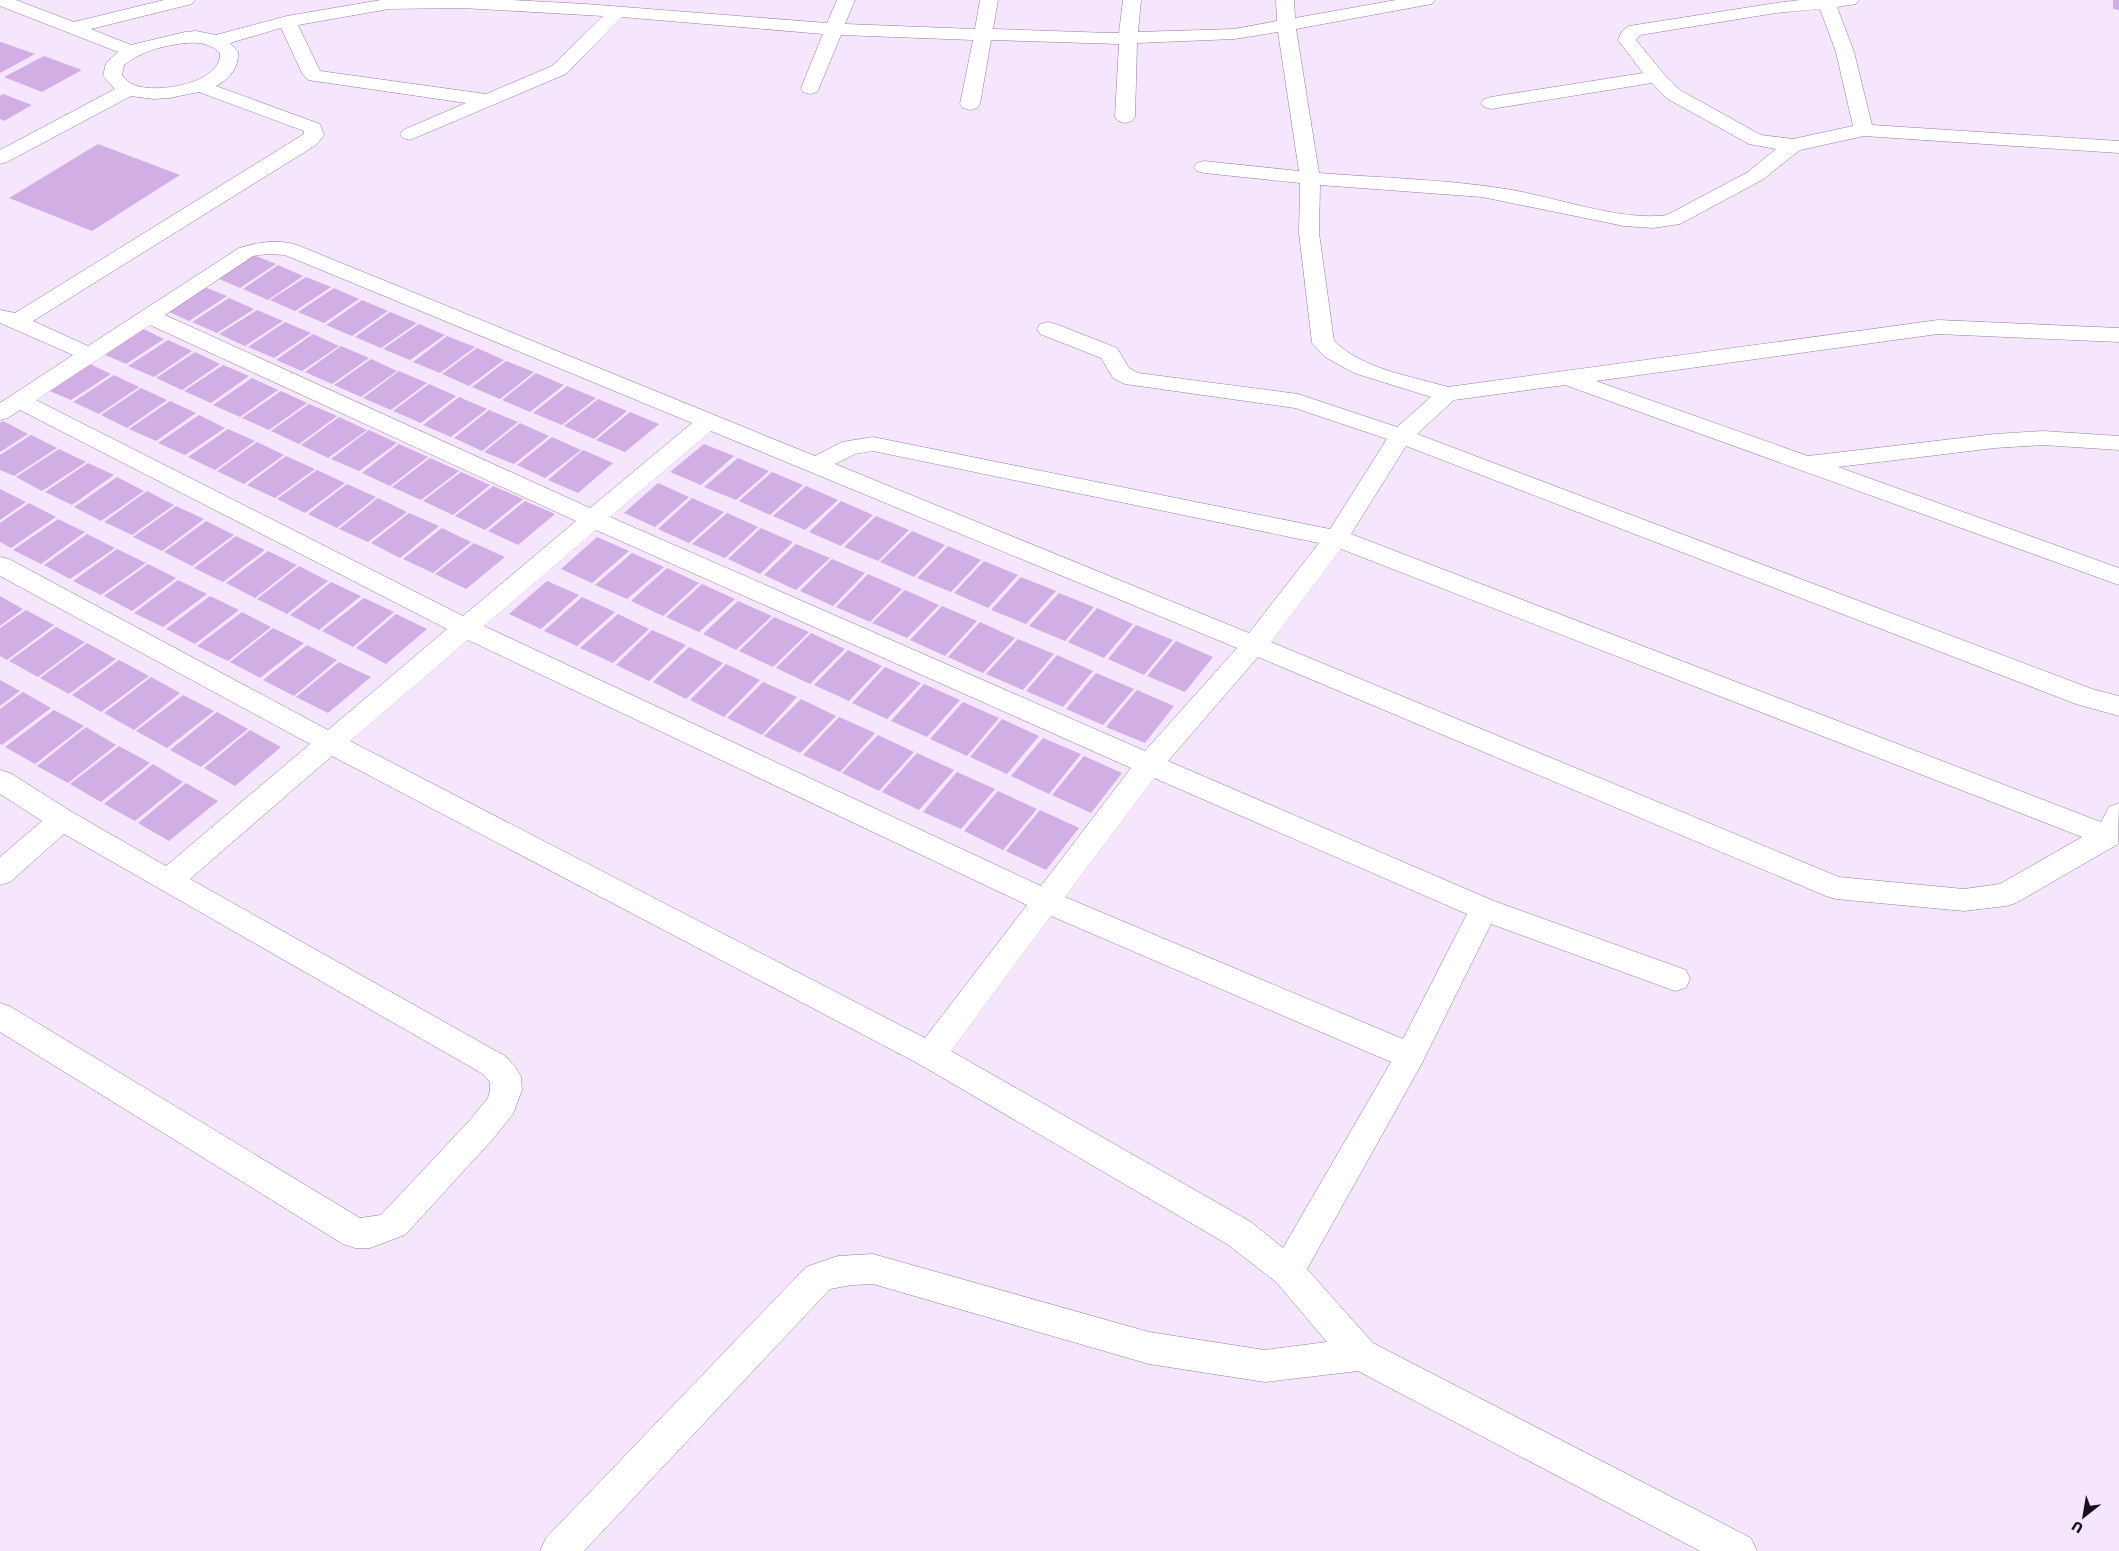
<svg xmlns="http://www.w3.org/2000/svg" width="2119" height="1551" font-family="Rubik,sans-serif">
<style>
.building{fill:#d1aee4}
.lines{fill:none;stroke-linecap:round;stroke-linejoin:round}
.minor-casing{stroke:#907f9a;stroke-width:1}
.minor{fill:#fff;fill-rule:evenodd}
</style>
<rect width="100%" height="100%" fill="#f5e6fe"/>
<path class="building" d="M2113,0H2119V10L2113,9Z
M0,42H1L35,54L0,73Z
M44,56L82,70L42,92L4,77Z
M3,94L32,105L4,121L0,119V96Z
M98,144L180,175L92,231L9,198Z
M251,254L276,264L240,288L215,277Z
M278,265L303,276L268,300L243,289Z
M306,277L331,287L295,311L270,300Z
M202,286L227,296L189,321L165,310Z
M334,288L359,299L324,323L298,312Z
M229,298L254,309L217,333L192,322Z
M362,300L388,311L352,336L326,325Z
M257,310L283,321L245,346L219,334Z
M390,312L417,323L381,348L355,337Z
M285,322L311,333L274,358L248,347Z
M419,324L445,335L410,360L383,349Z
M139,327L164,339L126,364L101,353Z
M313,334L339,346L302,371L276,360Z
M447,336L475,347L440,373L413,362Z
M168,340L192,351L154,377L128,366Z
M341,346L369,358L332,384L305,372Z
M477,348L504,360L469,386L442,374Z
M195,352L220,364L182,390L156,378Z
M371,359L397,371L361,397L334,385Z
M506,361L534,372L500,399L472,387Z
M86,362L111,374L71,400L45,389Z
M223,365L249,376L211,403L184,391Z
M399,371L427,383L391,410L363,398Z
M536,373L564,385L530,412L502,400Z
M114,375L139,387L99,414L73,402Z
M252,378L278,390L240,417L213,405Z
M429,384L456,396L421,423L393,411Z
M567,386L596,398L562,425L533,413Z
M141,388L167,400L127,428L101,415Z
M281,391L307,403L269,430L242,418Z
M459,397L487,409L451,437L423,425Z
M598,399L627,411L594,439L564,426Z
M170,401L196,413L156,441L129,429Z
M309,404L337,416L299,444L271,431Z
M489,410L518,422L482,451L454,438Z
M630,412L659,424L625,452L596,440Z
M199,415L225,428L185,455L158,443Z
M339,417L367,430L328,458L301,445Z
M3,421L28,434L0,452V423Z
M520,423L549,436L514,464L484,452Z
M228,429L255,441L215,470L188,457Z
M369,430L397,443L359,471L331,459Z
M31,435L57,448L14,476L0,470V455Z
M552,437L581,450L545,478L517,465Z
M257,442L284,455L244,484L217,471Z
M399,444L428,457L390,486L362,473Z
M704,444L734,456L701,485L670,472Z
M59,449L86,462L42,491L16,477Z
M583,450L613,463L578,493L548,480Z
M286,456L315,469L275,498L247,485Z
M430,458L459,471L421,500L392,487Z
M738,458L769,471L736,500L704,487Z
M88,463L114,475L72,505L45,492Z
M317,470L345,483L305,513L277,499Z
M461,472L490,485L453,515L423,501Z
M772,472L803,485L770,515L739,501Z
M117,477L144,491L101,521L74,507Z
M658,483L689,497L655,527L624,513Z
M347,484L376,497L337,528L308,514Z
M493,486L523,499L485,530L455,516Z
M806,486L838,500L805,530L773,516Z
M0,489L26,502L0,520Z
M147,491L174,505L132,535L104,522Z
M378,498L407,512L368,542L339,529Z
M692,498L724,512L689,543L658,529Z
M525,501L555,514L518,545L488,531Z
M841,501L873,515L841,546L809,532Z
M29,503L56,517L11,548L0,542V523Z
M176,506L204,519L162,551L133,537Z
M409,513L439,526L400,558L371,543Z
M727,513L758,527L725,558L692,544Z
M876,516L909,530L878,561L844,547Z
M58,519L85,532L41,564L13,550Z
M206,521L234,535L192,566L164,552Z
M442,528L471,542L433,573L403,559Z
M761,528L793,542L760,574L728,559Z
M912,531L945,545L914,577L880,562Z
M87,534L115,548L70,579L44,565Z
M236,536L265,550L223,582L194,568Z
M597,537L629,551L592,583L561,569Z
M474,543L505,557L466,589L435,574Z
M796,544L830,558L796,590L764,575Z
M948,546L981,560L951,592L917,578Z
M117,549L146,563L101,595L73,581Z
M268,551L297,565L255,598L226,583Z
M632,553L664,567L627,599L595,585Z
M832,559L865,573L833,606L800,591Z
M984,561L1018,575L988,608L954,593Z
M148,564L176,578L132,611L104,596Z
M299,566L328,581L287,614L257,599Z
M667,568L699,583L663,616L631,601Z
M868,574L902,589L870,622L836,607Z
M1021,577L1056,591L1026,624L991,610Z
M178,580L207,594L163,627L134,613Z
M547,581L579,595L541,629L509,614Z
M331,582L361,596L319,630L290,615Z
M702,584L735,599L699,632L666,617Z
M905,590L939,605L907,638L872,623Z
M1059,593L1094,607L1065,641L1029,626Z
M0,596L23,609L0,626Z
M210,596L239,610L195,644L166,629Z
M582,597L615,612L577,646L544,631Z
M364,598L394,612L353,647L322,631Z
M738,601L772,616L736,650L703,634Z
M942,606L977,621L945,656L910,640Z
M1097,608L1133,624L1104,658L1068,642Z
M26,610L54,625L7,660L0,656V628Z
M242,612L271,627L228,661L197,646Z
M396,614L427,629L386,664L356,648Z
M618,614L649,629L613,663L580,648Z
M774,617L809,632L773,667L739,651Z
M980,622L1015,638L983,673L948,657Z
M1136,625L1173,640L1144,675L1108,659Z
M56,627L85,642L38,677L9,661Z
M273,628L304,643L260,678L230,662Z
M652,630L686,645L649,681L616,665Z
M811,633L845,649L810,684L776,668Z
M1018,639L1054,654L1023,690L986,674Z
M1176,641L1213,657L1185,692L1147,676Z
M87,643L116,659L69,694L40,678Z
M307,645L337,660L294,696L263,680Z
M689,647L723,663L686,699L653,682Z
M848,650L882,666L849,701L814,685Z
M1057,655L1093,671L1063,707L1026,691Z
M119,660L149,676L101,712L72,695Z
M339,662L371,677L328,713L296,697Z
M726,664L760,680L724,717L690,700Z
M885,667L921,683L887,719L852,703Z
M1096,673L1134,689L1103,725L1066,709Z
M151,677L180,693L134,730L104,713Z
M0,680L20,691L0,706Z
M763,682L797,697L762,735L727,718Z
M924,684L960,700L927,737L891,721Z
M1137,690L1174,706L1145,743L1106,727Z
M23,692L51,708L2,745L0,744V709Z
M183,695L214,711L167,748L136,731Z
M801,699L836,716L800,753L764,736Z
M963,702L999,718L967,756L930,739Z
M54,710L84,726L35,764L5,747Z
M217,712L248,729L201,767L170,750Z
M839,717L875,733L840,772L803,755Z
M1002,719L1039,736L1007,774L970,757Z
M86,727L116,745L68,783L37,766Z
M250,730L281,747L235,786L204,768Z
M878,735L914,752L879,791L842,773Z
M1043,738L1081,754L1049,794L1011,776Z
M119,746L150,763L101,802L70,784Z
M917,753L954,770L919,810L882,792Z
M1084,756L1122,773L1091,813L1052,795Z
M153,764L183,782L135,821L104,804Z
M957,772L995,789L961,829L923,812Z
M186,783L218,801L169,841L138,823Z
M998,791L1037,809L1003,850L964,831Z
M1040,810L1079,828L1046,870L1006,851Z"/>
<g class="lines">
<g class="minor-casing">
<path id="minor" d="M0,0H16L74,22L164,0H195L192,4L91,29L131,45L185,32L196,31L216,35L287,16L381,0H511L586,4L827,23L837,0H855L845,24L975,29L980,0H998L993,29L1110,33H1119L1123,0H1141L1138,32L1234,29L1277,21L1276,0H1294L1295,18L1396,0H1435L1432,4L1426,5L1296,29L1319,173C1381,178 1444,179 1506,189C1552,196 1622,222 1667,215L1748,172L1776,149L1749,144L1666,98L1652,83L1491,109L1484,107L1481,103L1484,99L1491,97L1643,73L1618,40L1622,31L1629,26L1776,3L1800,0H1859L1856,4L1837,7L1854,52L1872,125L2119,141V153L1864,136L1800,150L1762,180L1680,224L1653,228L1624,226L1482,197L1320,185L1319,233L1334,341C1363,369 1410,376 1448,387L1938,320L2119,328V342L1938,334L1596,381L1808,456L1995,434L2043,431L2119,436V450L2043,445L1995,448L1838,467L2119,568V585L1565,385L1454,400L1417,434L2092,689L2119,696V716L2076,704L1406,446L1351,534L2101,822L2109,807L2119,803L2118,844L2016,903L2006,906L1964,911L1836,899L1826,896L1258,657L1168,761L1494,901L1686,970L1690,979L1686,988L1675,991L1491,924L1421,1065L1307,1269L1373,1343L1751,1538L1757,1551H1700L1358,1371L1265,1382L1149,1364L873,1284L852,1285L830,1289L584,1551H540L546,1538L806,1267L838,1256L873,1254L1149,1332L1265,1350L1327,1342L1276,1282L1227,1244L919,1064L332,756L190,879L505,1056L516,1068L521,1077L522,1090L513,1114L492,1140L405,1235L370,1248H355L343,1244L0,1032V1003L11,1007L360,1218L381,1215L470,1120L488,1098L490,1090V1082L483,1074L64,834L10,882L0,885V857L42,821L0,794V770L10,773L72,812L166,866L310,744L0,576V557L9,559L328,730L447,629L20,410L8,418L0,420V403L73,355L0,323V310L15,313L304,134V131L199,92L169,98L154,99L131,96L7,162L0,164V150L115,89L103,76L106,63L118,52L0,6ZM462,8L603,16L552,66L486,94L320,71L298,25L389,9ZM1820,9L1836,52L1853,126L1793,139L1761,135L1680,90L1663,73L1636,40L1640,35L1776,13ZM622,17L823,34L801,88L803,92L810,94L817,92L819,88L841,35L973,40L960,104L963,108L970,110L977,108L980,104L991,40L1119,44L1115,117L1118,121L1125,123L1132,121L1135,117L1137,43L1234,39L1278,32L1299,171L1204,161L1197,163L1194,167L1197,171L1204,173L1300,183L1299,233L1312,343L1325,357L1354,373L1431,397L1397,427L1298,394L1138,373L1129,368L1117,348L1056,324L1048,322L1040,324L1037,329L1040,334L1101,358L1113,378L1125,384L1295,408L1387,439L1330,529L873,437L842,442L815,456L297,245C277,239 259,242 239,248L88,346L33,321L316,145L324,135L320,124L216,86C230,79 239,67 238,52L230,43L281,28L302,73L308,80L466,103L403,130L400,134L403,138L410,140L566,74ZM185,43C199,42 209,43 220,53C222,84 156,94 134,85C129,83 125,79 122,75L124,65C142,51 162,46 185,43ZM268,254L285,255L692,423L590,508L165,315L253,256ZM150,325L576,521L463,616L36,400ZM711,431L1237,648L1145,751L610,517ZM873,451L1319,543L1249,633L835,464L855,454ZM596,530L1131,768L1041,886L484,626ZM1341,549L2082,837L2000,884L1964,889L1839,877L1271,642ZM468,640L1027,905L925,1038L350,741ZM1154,778L1467,914L1403,1039L1065,897ZM1051,916L1391,1062L1283,1248L1251,1222L951,1051Z"/>
</g>
<use href="#minor" class="minor"/>
</g>
<g transform="translate(2084 1516) rotate(211)" stroke="#f5e6fe" stroke-width="4" paint-order="stroke">
<path d="M0-4L9 19L0 12L-9 19Z" fill="#18111b"/>
<text y="-8" font-size="14" font-weight="bold" text-anchor="middle" fill="#18111b">U</text>
</g>
</svg>
